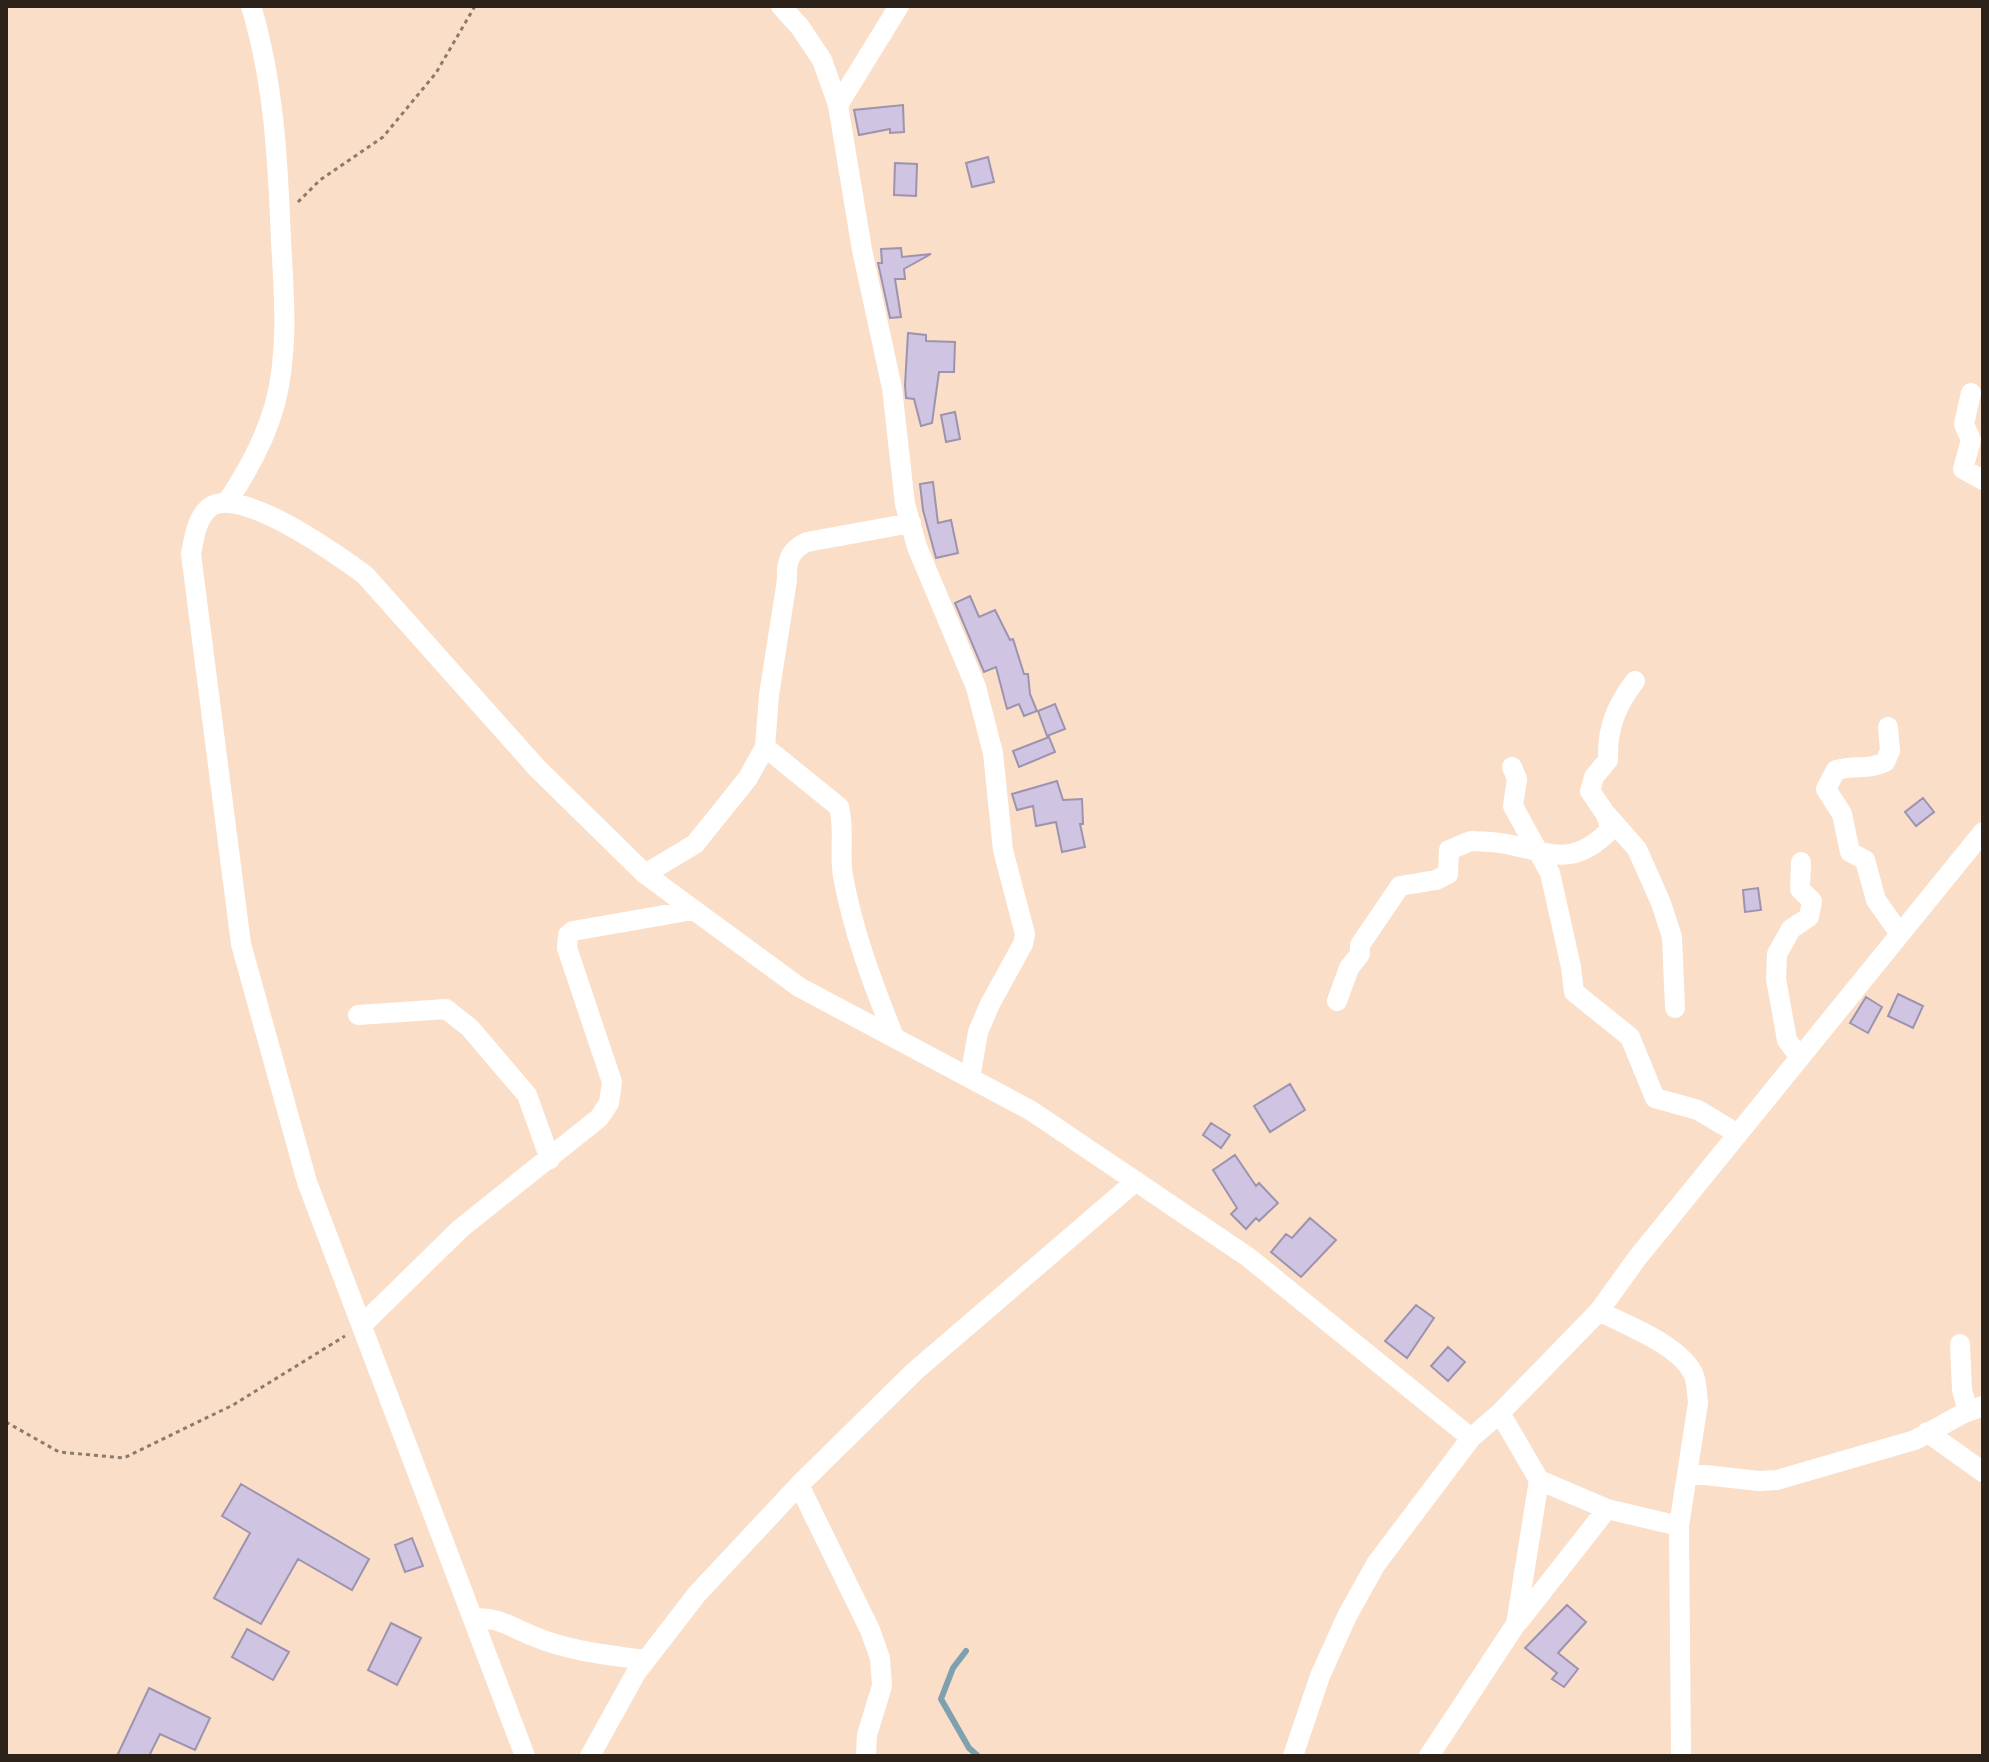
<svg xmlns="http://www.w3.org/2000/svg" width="1989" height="1762" font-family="Poppins,sans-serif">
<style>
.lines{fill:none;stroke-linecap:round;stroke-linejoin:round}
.stream{stroke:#7fa1af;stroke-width:6}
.building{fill:#cfc4e1;stroke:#9d93af;stroke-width:2}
.path{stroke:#8c7a6b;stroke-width:3;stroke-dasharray:4 4;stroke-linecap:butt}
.minor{stroke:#fff;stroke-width:20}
</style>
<rect width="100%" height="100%" fill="#fadec8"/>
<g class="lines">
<path class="stream" d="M966,1651L953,1668L941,1699L969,1748L978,1756"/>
</g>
<path class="building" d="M903,105L904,132L890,133V129L859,135L854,110Z
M988,157L994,182L972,187L966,163Z
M895,163L917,164L916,196L894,195Z
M901,248L902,257L931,254L904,269L905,279H895L901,317L890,318L878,263H882L881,249Z
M908,333L926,335V341L955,342L954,372H939L932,423L921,426L914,399L906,398L905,385Z
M955,412L960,439L946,442L941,415Z
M933,482L938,523L951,520L958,553L936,558L923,510L920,484Z
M970,596L979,617L995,610L1010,640L1013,639L1024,674H1028L1030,694L1037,711L1024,716L1019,704L1007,709L996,667L984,672L955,603Z
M1055,704L1065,729L1047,736L1038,711Z
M1049,737L1055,752L1019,767L1013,751Z
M1057,781L1063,800L1082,799L1083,824H1080L1085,847L1062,852L1056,822L1036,826L1033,806L1017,810L1012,794Z
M1923,798L1934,812L1916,826L1905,812Z
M1758,888L1761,910L1745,912L1743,890Z
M1898,994L1923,1006L1913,1028L1888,1016Z
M1866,997L1882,1007L1868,1033L1850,1023Z
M1290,1084L1305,1110L1270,1132L1254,1106Z
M1211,1123L1230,1135L1221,1148L1203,1135Z
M1235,1155L1256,1186L1259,1183L1278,1203L1259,1221L1256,1218L1246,1229L1231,1214L1237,1208L1213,1170Z
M1310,1218L1336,1240L1301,1277L1271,1252L1286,1234L1292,1238Z
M1416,1305L1434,1318L1407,1358L1385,1341Z
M1448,1347L1465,1362L1448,1381L1431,1366Z
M241,1484L369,1559L352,1590L298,1559L261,1624L214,1598L250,1533L222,1516Z
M412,1538L423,1566L405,1572L395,1545Z
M1567,1605L1586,1622L1558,1653L1578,1669L1564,1687L1552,1679L1557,1673L1525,1648Z
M391,1623L421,1638L397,1685L368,1670Z
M247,1629L289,1652L273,1680L232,1657Z
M149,1688L210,1718L195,1750L160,1734L149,1756H117Z"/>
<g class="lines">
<path class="path" d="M298,202L320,180L383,137L436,73L475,6
M6,1422L59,1452L124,1458L233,1405L345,1336"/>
<path class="minor" d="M781,6L800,27L822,60L838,105L862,250L892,388L905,504L917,547L976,687L993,753L1003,850L1025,934L1023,944L990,1004L978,1032L970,1078
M838,105L899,6
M1971,393L1964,424L1971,440L1963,469L1983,480
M227,502C248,471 265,440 275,404C289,350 284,295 281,241C278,162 274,82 251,6
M1888,727L1890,751L1885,762C1866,771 1856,764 1836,770L1826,789L1842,814L1850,852L1865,860L1876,900L1900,934
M765,747L839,807C845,830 839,853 843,876C853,932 873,984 894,1037
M1512,767L1517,779L1513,806L1550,873L1571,967L1574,992L1630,1037L1655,1098L1698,1110L1738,1134
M1608,816L1637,849L1661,903L1672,937L1675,1008
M645,874L695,844L748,778L765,747L769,695L787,580C786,561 790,550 807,542L911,523
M1337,1001L1349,968L1360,954V945L1400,886L1436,880L1448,874L1449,850C1456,848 1464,843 1472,841C1478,841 1485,842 1491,842C1542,846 1567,875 1611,829L1605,813L1590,791L1594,777L1608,760C1607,728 1616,706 1635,681
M358,1015L446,1009L470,1028L527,1095L550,1159
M1800,1058L1787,1040L1776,979L1777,954L1791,929L1809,917L1812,901L1800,889L1801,862
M1599,1311C1627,1326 1678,1344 1693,1373C1697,1382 1697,1393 1698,1403L1679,1526L1681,1756
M362,1325L460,1229L599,1118L609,1103L612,1082L567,948L568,935L573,931L693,910
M1960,1344L1962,1390L1968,1411
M1927,1432L1983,1472
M1687,1473L1759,1481L1777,1480L1915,1440L1964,1413L1983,1406
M1539,1480L1607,1509L1679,1526
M799,1485L870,1630L880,1658L882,1686L867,1735L866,1756
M473,1618C501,1618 508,1626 533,1636C568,1651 608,1655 645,1660
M1519,1621L1607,1509
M525,1756L307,1182L241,944L191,554C194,539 196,519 209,508C238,483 339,556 365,575L537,768L645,874L799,987L1030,1110L1248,1257L1471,1438
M590,1756L636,1673L697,1594L799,1485L915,1371L1136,1181
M1293,1756L1320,1676L1347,1616L1376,1564L1471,1438L1500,1413
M1429,1756L1516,1624L1539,1480L1500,1413L1599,1311L1638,1257L1983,832"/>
</g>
<rect width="1989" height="1762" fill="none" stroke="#2c221a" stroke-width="16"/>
</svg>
